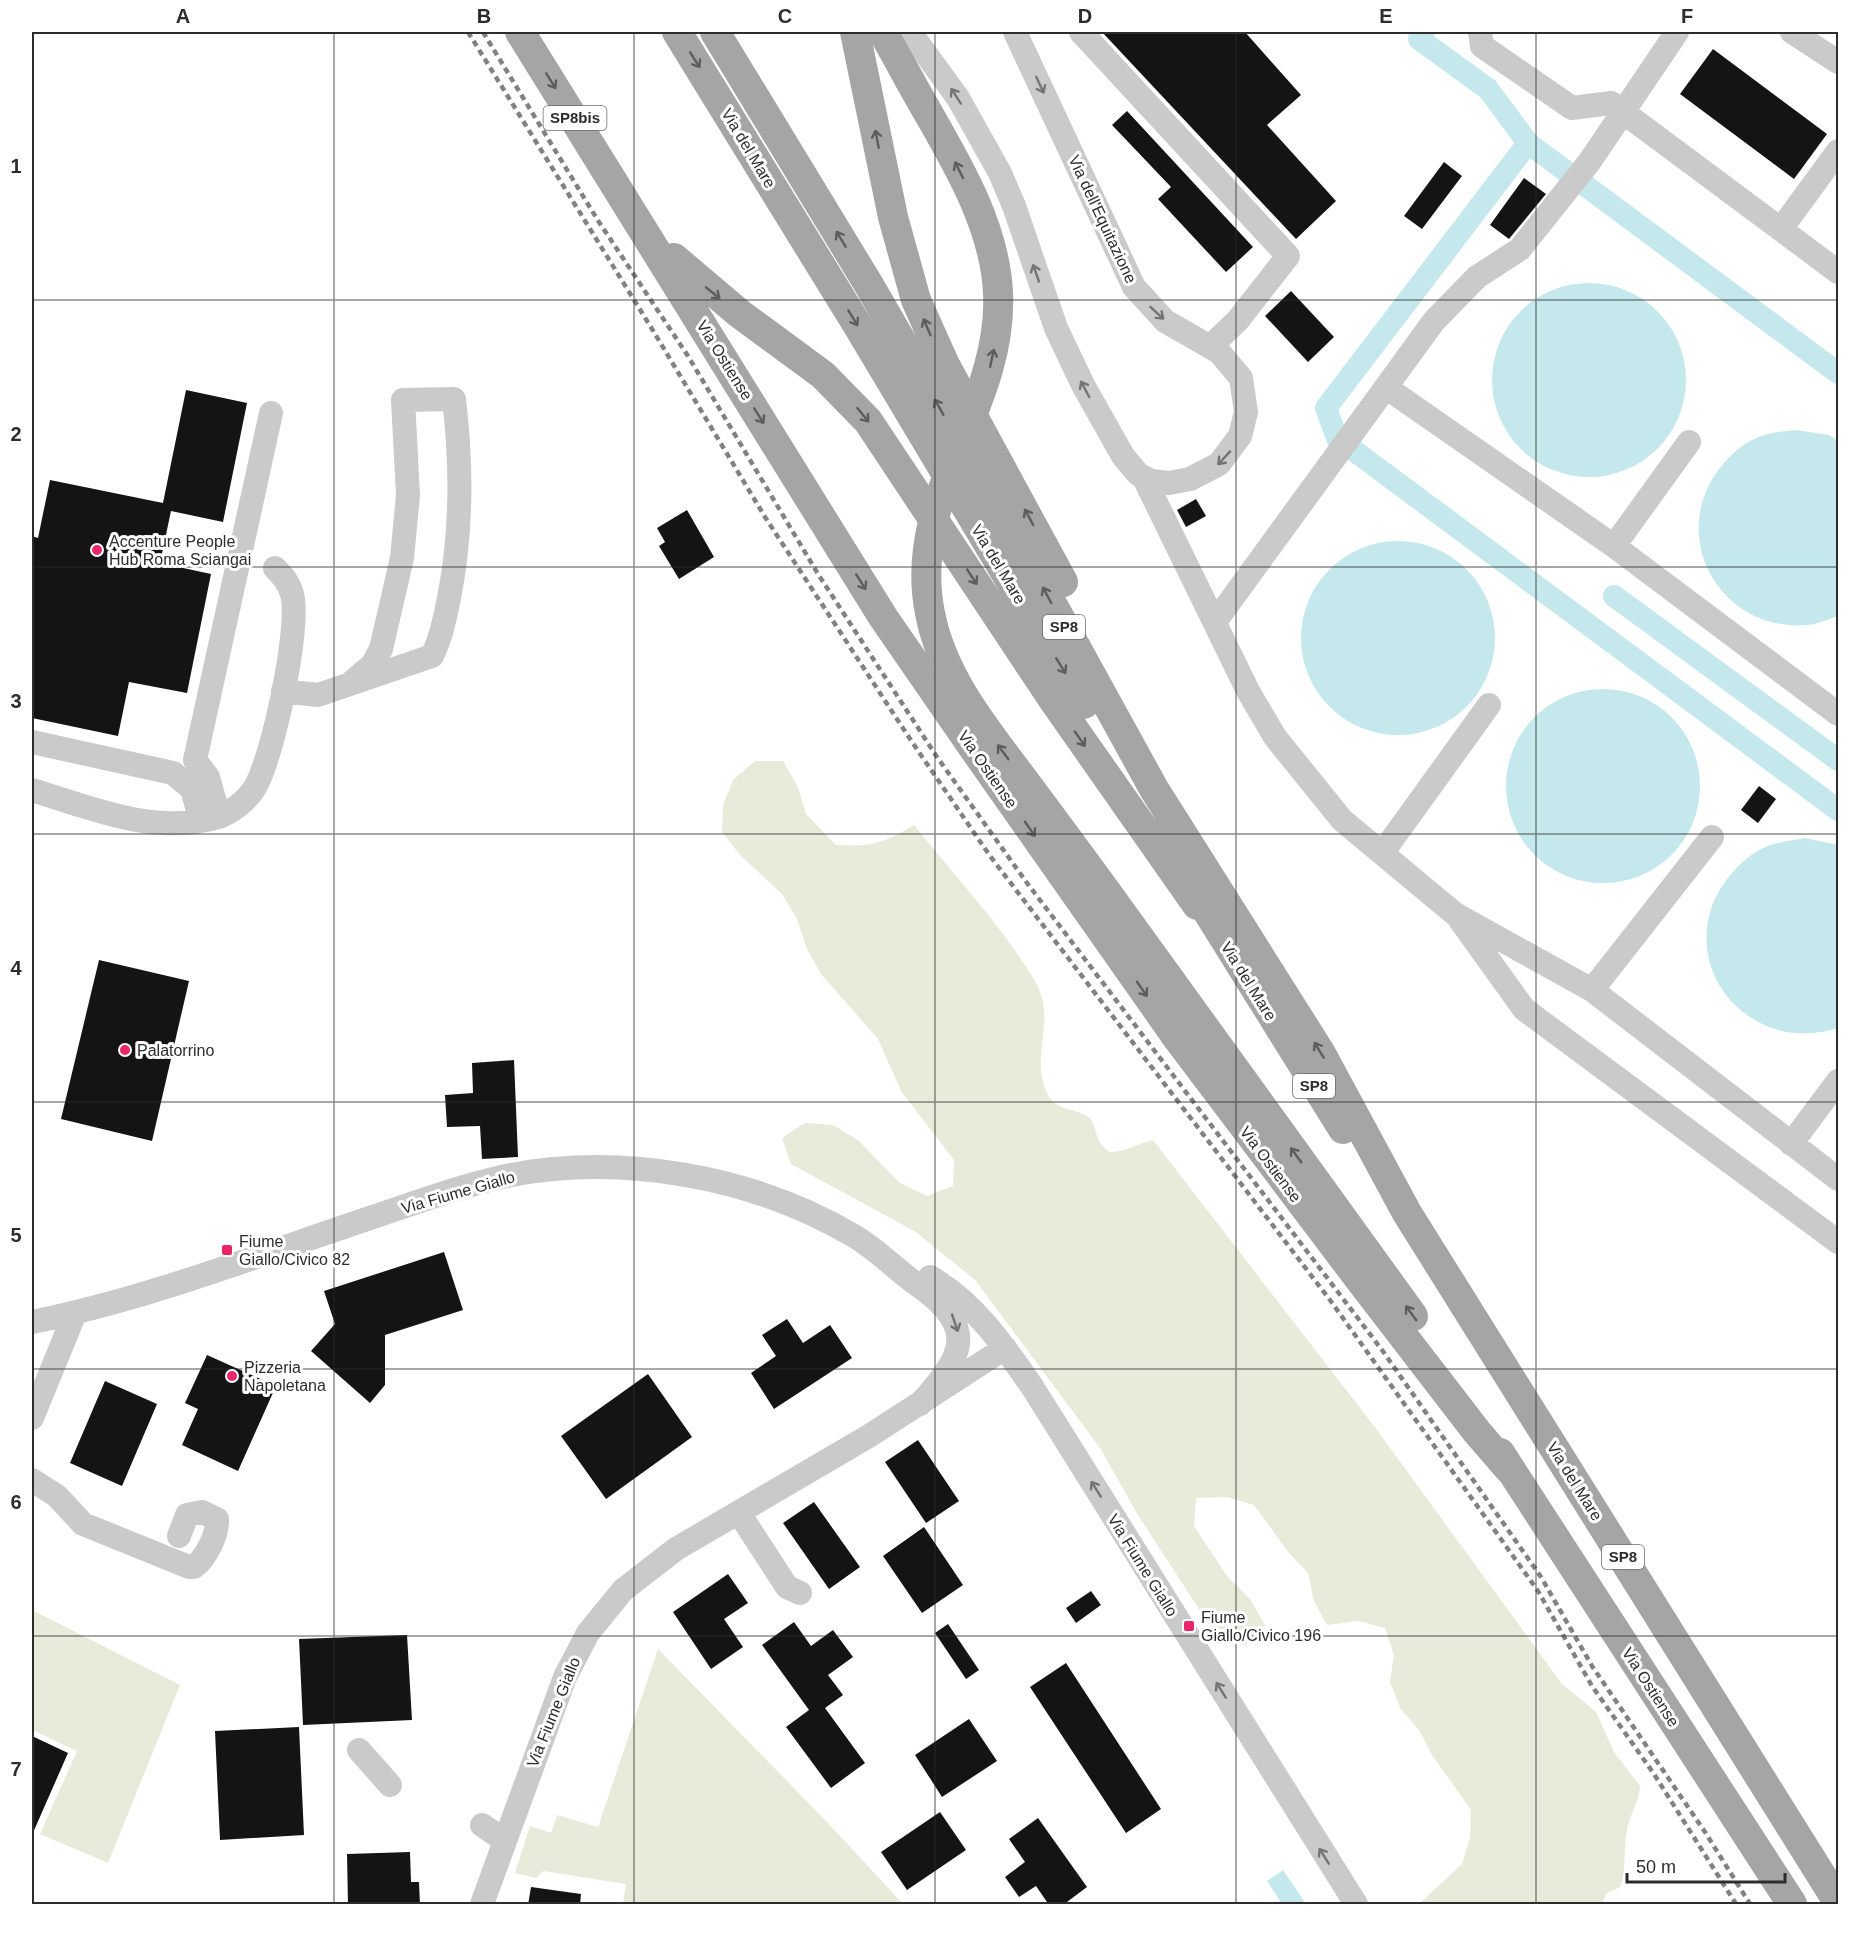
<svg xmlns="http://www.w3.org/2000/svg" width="1870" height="1936" font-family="Arial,sans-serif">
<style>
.green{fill:#e8ebd9}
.water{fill:#c4e8ec}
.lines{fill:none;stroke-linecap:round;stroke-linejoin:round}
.canal{stroke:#c4e8ec;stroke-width:22}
.building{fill:#141414}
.minor{stroke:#cacaca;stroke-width:24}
.major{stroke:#a5a5a5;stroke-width:30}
.rail{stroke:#828282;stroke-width:4.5;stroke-dasharray:6 4.5;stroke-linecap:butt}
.major-bridge{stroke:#a5a5a5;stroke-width:30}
.oneway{stroke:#5d5d5d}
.oneway2{stroke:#747474}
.grid{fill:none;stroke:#2d2d2d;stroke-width:1.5;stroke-opacity:0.55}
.poi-dot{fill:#ed266b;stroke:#fff;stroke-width:2}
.labels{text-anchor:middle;stroke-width:6;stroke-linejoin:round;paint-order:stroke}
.shield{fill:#fff;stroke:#6c6c6c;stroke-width:1.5}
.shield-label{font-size:15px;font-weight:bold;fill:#2d2d2d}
.street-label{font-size:16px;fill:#2d2d2d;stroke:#fff}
.poi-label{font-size:16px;fill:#2d2d2d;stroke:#fff;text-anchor:start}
.neatline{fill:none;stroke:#2d2d2d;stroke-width:2}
.grid-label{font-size:20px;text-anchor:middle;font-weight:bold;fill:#2d2d2d}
</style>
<rect width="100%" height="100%" fill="#fff"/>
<path class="green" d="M755,761H783L798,787L806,814L836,845C870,847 885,843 914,825C954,875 1002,926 1035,981C1058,1021 1029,1054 1047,1093C1054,1109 1071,1108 1085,1115C1096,1120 1094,1133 1100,1142C1102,1146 1106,1149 1109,1152C1125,1152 1137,1144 1153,1140L1374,1426L1562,1684L1596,1712L1614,1752L1640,1786C1639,1804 1629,1814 1627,1831C1623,1850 1627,1868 1620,1887L1607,1893L1602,1904H1419L1462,1864L1470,1838L1471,1810L1432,1755L1419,1730L1400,1708L1390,1682L1394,1655L1385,1628L1358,1621L1327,1625L1314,1601L1308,1573L1288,1552L1254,1505L1227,1497L1196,1498L1194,1526L1227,1576L1250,1599L1265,1625L1245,1645L1217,1637L1138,1515L1100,1448L975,1280L916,1232L791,1164L782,1138L805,1123L833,1125L858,1140L900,1183L927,1196L953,1186L954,1160L901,1091L878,1039L821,974L807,949L797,919L782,894L740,855L722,832L723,805L733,780Z
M32,1610L180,1685L108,1863L40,1834L77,1751L32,1730Z
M658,1649L828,1823L903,1904H623L626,1884L543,1871L536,1878L515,1873L530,1826L551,1833L557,1815L598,1827Z"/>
<path class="water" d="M1492 380a97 97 0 1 1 194 0a97 97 0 1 1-194 0Z
M1796,430L1829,435L1838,441V616C1829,619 1818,624 1808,625C1718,633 1664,532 1724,463C1734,451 1749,439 1765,435C1774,432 1786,431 1796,430Z
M1301 638a97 97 0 1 1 194 0a97 97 0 1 1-194 0Z
M1506 786a97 97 0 1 1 194 0a97 97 0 1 1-194 0Z
M1805,838L1838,845V1028C1740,1059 1664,949 1733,872C1743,860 1758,848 1774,844C1784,841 1795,840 1805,838Z
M1283,1870L1306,1904H1282L1267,1881Z"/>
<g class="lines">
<path class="canal" d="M1424,32L1419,39L1488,89L1528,143L1326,408L1337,438L1838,810
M1528,143L1838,373
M1614,596L1838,760"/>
</g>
<path class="building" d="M1102,32H1245L1301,95L1267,125L1336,201L1296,239Z
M1713,49L1827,134L1794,179L1680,94Z
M1127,111L1253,247L1226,272L1158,199L1171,187L1112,125Z
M1444,162L1462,176L1422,229L1404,216Z
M1524,178L1546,194L1509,239L1490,225Z
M1291,291L1334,337L1308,362L1265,316Z
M186,390L247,403L223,522L171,511L160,563L211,574L187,693L129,682L118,736L32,718V536L38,538L50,480L163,503Z
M1196,499L1206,516L1186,527L1177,510Z
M687,510L714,557L679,579L659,546L665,542L657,528Z
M1759,786L1776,799L1758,823L1741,810Z
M99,960L189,981L152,1141L61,1119Z
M514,1060L518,1157L482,1159L480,1126L447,1127L445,1095L473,1093L472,1063Z
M444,1252L463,1310L385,1335V1385L370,1403L311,1351L335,1324L324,1291Z
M787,1319L803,1343L830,1325L852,1358L774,1409L751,1373L776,1356L762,1335Z
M207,1355L276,1386L238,1471L182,1445L198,1409L185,1403Z
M648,1374L692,1437L606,1499L561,1436Z
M105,1381L157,1404L122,1486L70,1463Z
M918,1440L959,1501L926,1523L885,1462Z
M814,1502L860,1567L829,1589L783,1523Z
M924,1527L963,1585L922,1613L883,1556Z
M728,1574L748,1603L724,1619L743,1647L711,1669L673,1612Z
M1091,1591L1101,1605L1076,1623L1066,1608Z
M794,1622L811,1646L833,1630L853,1657L828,1675L843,1695L825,1708L865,1763L831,1788L786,1727L809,1710L762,1645Z
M948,1624L979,1670L966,1679L935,1633Z
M407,1635L412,1720L303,1725L299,1639Z
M1066,1663L1161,1809L1126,1833L1030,1687Z
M969,1719L997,1761L942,1797L915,1755Z
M299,1727L304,1835L220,1840L215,1731Z
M32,1736L68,1753L32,1835Z
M940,1812L966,1850L907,1890L881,1852Z
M1038,1818L1087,1887L1063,1905H1049L1036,1886L1019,1897L1005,1877L1025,1862L1009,1839Z
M410,1852L411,1882H419L420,1905H348L347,1854Z
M531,1887L581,1894L580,1905H528Z"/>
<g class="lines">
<path class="minor" d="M910,32L958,98L1000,173L1014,206L1056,328L1083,385L1123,456L1138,474L1151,481L1169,483L1190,479L1219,464L1240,436L1246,412L1241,378L1219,352L1165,321L1134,287L1015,32
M1081,32L1288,256L1238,320L1211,346
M1480,32L1482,46L1572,108L1611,103L1838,272
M1792,32L1838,62
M1781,229L1838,151
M1387,388L1614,546L1838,714
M1144,478L1248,691L1275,737L1342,820L1455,914L1592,990L1838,1179
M1614,546L1689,442
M1215,622L1434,321L1477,277L1520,249L1590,161L1677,32
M283,691L318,695L432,656C441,638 445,618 449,598C462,532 462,466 454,399L403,400L408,495L402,558L381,649L373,664L352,682
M32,742L173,773L192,789L201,821
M32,790C91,808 156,836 218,817C231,813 246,801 254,789C272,762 301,626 292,594C289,583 283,576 275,568
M219,817L208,777L195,760L271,413
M1383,852L1489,705
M1460,920L1524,1009L1838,1242
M1592,990L1712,837
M1791,1144L1838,1081
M930,1277C975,1303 1004,1346 1033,1388L1356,1904
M32,1322C147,1299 259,1255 370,1218C415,1203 460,1186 506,1176C621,1153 753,1176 854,1236C878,1250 896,1270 919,1286C979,1329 963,1356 920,1404
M32,1418L75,1313
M32,1480L57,1496L83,1524L189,1567H194C206,1558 218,1534 217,1519L202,1512L187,1515L179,1536
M739,1513L787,1587L800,1593
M359,1750L390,1785
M482,1825L504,1840
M482,1904L565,1677L588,1633L623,1590L676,1549L869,1436L1005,1348"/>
<path class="major" d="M520,32L883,617L972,746L1178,1039L1360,1280L1477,1432L1509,1469
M677,32L858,326L1084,704
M715,32L869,285L1029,562L1154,789L1320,1052L1407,1213L1838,1902
M855,32L893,217L916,300L945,365L1063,582
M883,32L909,79
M674,258L740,314L823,375L868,421L1054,701L1197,905
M1191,885L1343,1129
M1113,901L1413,1316
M1500,1453L1792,1904"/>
<path class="rail" d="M468,32L652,329L765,517L912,742L990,856L1330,1300L1538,1591L1592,1686L1654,1774L1736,1904
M483,32L597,219L688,356L818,574L937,757L1027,883L1382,1350L1541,1577L1592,1666L1705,1832L1750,1904"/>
<path class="major-bridge" d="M909,79C945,145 994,215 998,292C1004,408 906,495 930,613C942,678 988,732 1026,783C1055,822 1084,861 1113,901"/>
</g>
<defs><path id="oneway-shaft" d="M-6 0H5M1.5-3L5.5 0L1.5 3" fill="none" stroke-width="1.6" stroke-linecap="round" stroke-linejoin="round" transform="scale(1.5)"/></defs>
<g class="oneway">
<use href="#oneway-shaft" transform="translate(695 60) rotate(58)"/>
<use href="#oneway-shaft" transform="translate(551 81) rotate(58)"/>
<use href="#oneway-shaft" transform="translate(877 139) rotate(-101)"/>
<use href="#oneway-shaft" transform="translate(959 170) rotate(-116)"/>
<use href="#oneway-shaft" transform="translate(841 239) rotate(-121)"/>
<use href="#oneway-shaft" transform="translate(713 293) rotate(39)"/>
<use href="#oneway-shaft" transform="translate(853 318) rotate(59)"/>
<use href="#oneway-shaft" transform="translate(927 327) rotate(-113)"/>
<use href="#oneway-shaft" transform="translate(992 358) rotate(-78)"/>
<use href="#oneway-shaft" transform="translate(939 407) rotate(-120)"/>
<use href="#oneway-shaft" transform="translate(863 415) rotate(51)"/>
<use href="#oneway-shaft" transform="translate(759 416) rotate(58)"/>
<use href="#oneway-shaft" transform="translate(1029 517) rotate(-118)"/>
<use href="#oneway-shaft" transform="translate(972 577) rotate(57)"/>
<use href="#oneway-shaft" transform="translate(861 582) rotate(58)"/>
<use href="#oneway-shaft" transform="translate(1047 595) rotate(-118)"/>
<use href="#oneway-shaft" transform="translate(1061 666) rotate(58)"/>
<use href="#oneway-shaft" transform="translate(1080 739) rotate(55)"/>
<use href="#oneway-shaft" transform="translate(1003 752) rotate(-127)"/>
<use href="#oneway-shaft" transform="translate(1030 829) rotate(55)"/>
<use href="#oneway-shaft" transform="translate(1142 989) rotate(55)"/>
<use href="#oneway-shaft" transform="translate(1319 1050) rotate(-121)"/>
<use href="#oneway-shaft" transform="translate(1296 1155) rotate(-126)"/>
<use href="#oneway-shaft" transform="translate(1411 1313) rotate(-126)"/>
</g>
<g class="oneway2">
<use href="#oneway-shaft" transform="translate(1040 85) rotate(65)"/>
<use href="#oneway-shaft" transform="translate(956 96) rotate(-123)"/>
<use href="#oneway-shaft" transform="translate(1036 273) rotate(-109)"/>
<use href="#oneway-shaft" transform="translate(1157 313) rotate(42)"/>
<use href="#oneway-shaft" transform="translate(1085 389) rotate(-118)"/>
<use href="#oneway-shaft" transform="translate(1224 458) rotate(133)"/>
<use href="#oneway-shaft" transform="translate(955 1323) rotate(71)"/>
<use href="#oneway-shaft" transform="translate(1096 1489) rotate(-122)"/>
<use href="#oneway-shaft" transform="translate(1221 1690) rotate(-122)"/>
<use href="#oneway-shaft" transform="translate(1324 1856) rotate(-122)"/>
</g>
<path class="grid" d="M334,32V1904M634,32V1904M935,32V1904M1236,32V1904M1536,32V1904M32,300H1838M32,567H1838M32,834H1838M32,1102H1838M32,1369H1838M32,1636H1838"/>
<g class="poi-dot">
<circle cx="97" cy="550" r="6"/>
<circle cx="125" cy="1050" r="6"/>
<rect x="221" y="1244" width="12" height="12" rx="3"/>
<circle cx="232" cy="1376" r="6"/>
<rect x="1183" y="1620" width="12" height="12" rx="3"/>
</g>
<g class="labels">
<g class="shield">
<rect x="543.5" y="106" width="63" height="24" rx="4.5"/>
<rect x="1043" y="615" width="42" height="24" rx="4.5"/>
<rect x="1293" y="1074" width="42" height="24" rx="4.5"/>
<rect x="1602" y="1545" width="42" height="24" rx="4.5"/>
</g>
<g class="shield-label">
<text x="575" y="123">SP8bis</text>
<text x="1064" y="632">SP8</text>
<text x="1314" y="1091">SP8</text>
<text x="1623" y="1562">SP8</text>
</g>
<g class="street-label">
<text transform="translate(749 148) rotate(59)" y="6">Via del Mare</text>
<text transform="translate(1103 219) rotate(65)" y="6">Via dell'Equitazione</text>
<text transform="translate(725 360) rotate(58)" y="6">Via Ostiense</text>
<text transform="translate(999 564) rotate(59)" y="6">Via del Mare</text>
<text transform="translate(988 769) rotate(55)" y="6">Via Ostiense</text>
<text transform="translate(1249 981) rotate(58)" y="6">Via del Mare</text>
<text transform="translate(1271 1164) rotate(53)" y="6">Via Ostiense</text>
<text transform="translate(458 1192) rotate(-16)" y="6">Via Fiume Giallo</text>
<text transform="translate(1575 1481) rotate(58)" y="6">Via del Mare</text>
<text transform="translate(1143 1565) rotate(58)" y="6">Via Fiume Giallo</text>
<text transform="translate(1651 1687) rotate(57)" y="6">Via Ostiense</text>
<text transform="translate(553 1712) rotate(-68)" y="6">Via Fiume Giallo</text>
</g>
<g class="poi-label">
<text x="109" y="547">Accenture People<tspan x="109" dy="18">Hub Roma Sciangai</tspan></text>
<text x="137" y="1056">Palatorrino</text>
<text x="239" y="1247">Fiume<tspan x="239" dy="18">Giallo/Civico 82</tspan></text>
<text x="244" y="1373">Pizzeria<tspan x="244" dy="18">Napoletana</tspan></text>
<text x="1201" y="1623">Fiume<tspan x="1201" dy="18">Giallo/Civico 196</tspan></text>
</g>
</g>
<rect width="1870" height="1936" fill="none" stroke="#ffffff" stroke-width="66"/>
<path d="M1627 1873v9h158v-9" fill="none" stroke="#2d2d2d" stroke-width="3"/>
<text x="1636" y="1873" font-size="18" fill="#2d2d2d" stroke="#ffffff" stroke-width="4.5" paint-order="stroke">50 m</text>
<rect x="33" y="33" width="1804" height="1870" class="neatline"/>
<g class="grid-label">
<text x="183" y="23">A</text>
<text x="484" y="23">B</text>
<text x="785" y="23">C</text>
<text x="1085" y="23">D</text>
<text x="1386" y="23">E</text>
<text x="1687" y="23">F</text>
<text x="16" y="173">1</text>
<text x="16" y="441">2</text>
<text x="16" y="708">3</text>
<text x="16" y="975">4</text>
<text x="16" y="1242">5</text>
<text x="16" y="1509">6</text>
<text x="16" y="1776">7</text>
</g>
</svg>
